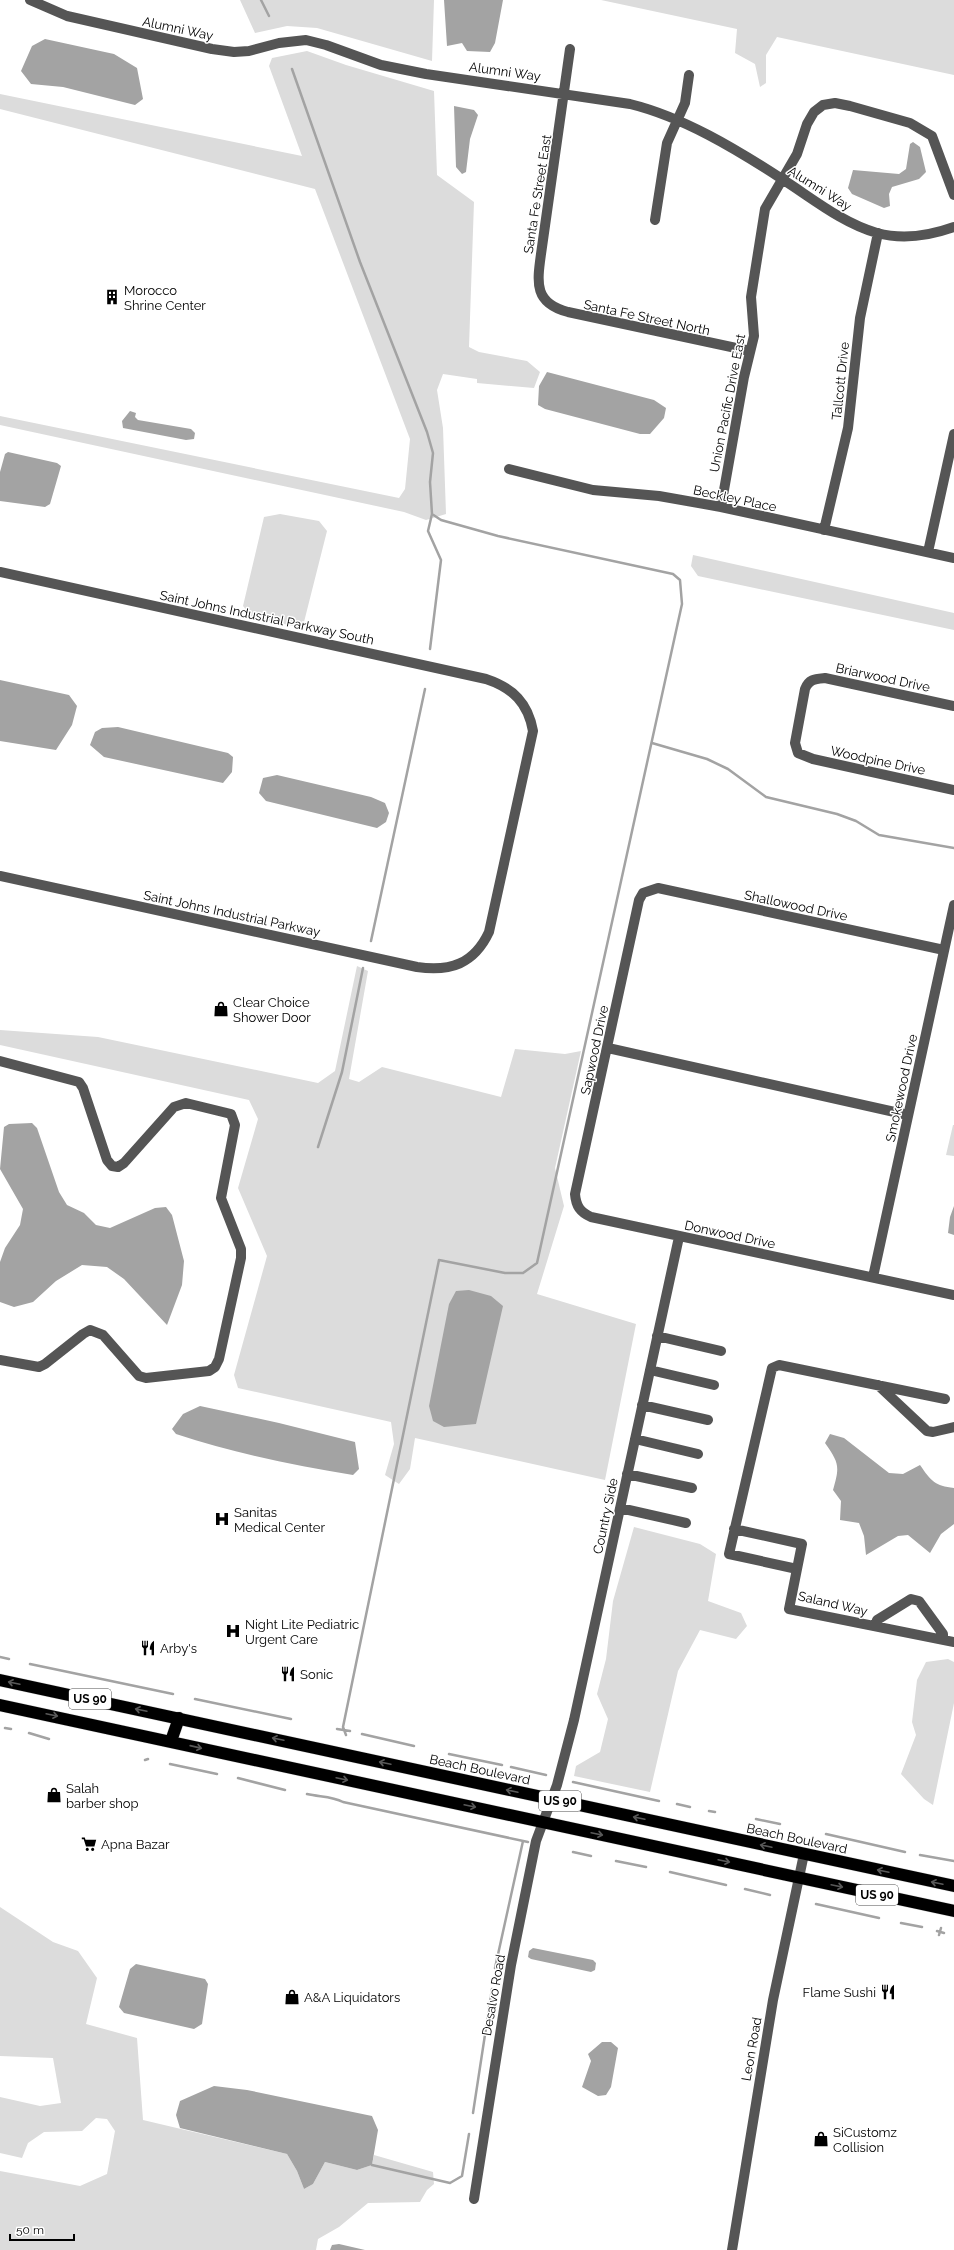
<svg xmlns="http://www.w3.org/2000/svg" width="954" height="2250" font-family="Raleway,sans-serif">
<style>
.green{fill:#dcdcdc}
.water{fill:#a3a3a3}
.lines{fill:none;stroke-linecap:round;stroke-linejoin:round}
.stream{stroke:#a3a3a3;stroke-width:2.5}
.highway-casing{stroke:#dbdbdb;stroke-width:13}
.minor{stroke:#555;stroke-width:10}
.highway{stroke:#000;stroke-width:12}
.oneway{stroke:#595959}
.labels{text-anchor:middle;stroke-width:3;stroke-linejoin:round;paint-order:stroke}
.shield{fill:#fff;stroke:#4c4c4c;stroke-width:1}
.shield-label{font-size:12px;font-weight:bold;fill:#000}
.street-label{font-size:13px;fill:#000;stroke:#fff}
.poi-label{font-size:13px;fill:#000;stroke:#fff;text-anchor:start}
</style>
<rect width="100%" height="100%" fill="#fff"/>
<path class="green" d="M240,0H434L432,61L317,28L287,26L255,33Z
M601,0H954V75L777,37L766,55V83L760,87L755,64L735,53L737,29Z
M307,51L346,65L434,91L437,175L474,202L469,347L479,352L527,361L540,372L534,388L477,383V379L443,374L437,390L443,428L446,514L426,520L404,512L0,425V416L399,498L405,489L410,439L315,189L0,109V94L302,156L269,66L272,58Z
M280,514L319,521L327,531L304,622L299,627L253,618L243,606L264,517Z
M693,555L954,613V630L698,576L691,566Z
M357,966L368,971L349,1079L359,1082L382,1067L501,1097L515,1049L565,1054L581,1051L555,1168L564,1206L537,1294L636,1324L605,1480L415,1438L410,1469L399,1484L385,1475L394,1444L391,1422L238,1388L234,1375L267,1256L238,1188L258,1119L249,1100L0,1045V1030L98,1037L318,1083L335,1071Z
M953,1125H954V1156L946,1155Z
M634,1527L700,1544L716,1554L708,1601L741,1613L747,1626L736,1639L700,1630L678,1671L650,1792L574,1776L576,1766L600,1752L608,1719L597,1694L606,1659L613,1601Z
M948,1659L954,1662V1703L933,1805L924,1799L901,1774L916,1735L912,1722L917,1680L926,1662Z
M0,1907L53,1942L78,1951L97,1978L86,2024L137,2038L143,2120L287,2154L297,2171L304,2189L313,2184L325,2162L357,2170L372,2165L374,2155L433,2172L434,2184L427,2190L420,2202L368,2203L339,2227L318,2239L316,2250H0V2171L80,2186L107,2174L115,2131L107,2119L96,2118L82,2131L44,2132L28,2143L22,2158L0,2153V2097L40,2106L61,2103L53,2058L0,2056Z"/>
<path class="water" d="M444,0H503L495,43L490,52L467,51L462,43L447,46Z
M45,39L114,54L137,68L143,99L135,105L63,87L31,84L21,71L32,46Z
M454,106L474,110L478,115L470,139L466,172L462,174L456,167Z
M913,142L920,147L926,172L919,179L892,187L889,194L890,206L884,208L852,194L848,188L853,170L899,174L906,169L910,144Z
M547,372L654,400L666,408L664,418L650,434H640L545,409L538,405L539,386Z
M130,411L136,413L135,417L138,420L191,429L195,433L194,439L186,440L123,428L122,421Z
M8,452L57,463L61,466L50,504L45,507L0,501V472L5,454Z
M0,680L69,695L77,706L72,725L56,750L0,741Z
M118,727L228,753L233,757L232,772L223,783L104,757L90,745L95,732L102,728Z
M277,775L371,797L385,803L389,813L386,822L377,828L266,801L259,793L263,778Z
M32,1123L37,1128L59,1192L67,1205L84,1213L96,1225L110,1228L155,1208L166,1207L172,1215L184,1261L182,1285L167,1325L124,1279L107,1267L82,1265L56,1281L33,1302L14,1307L0,1302V1262L5,1248L20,1225L23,1209L0,1169L4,1127L9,1124Z
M954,1206V1235L948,1233L950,1217Z
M469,1290L491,1296L503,1306L476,1424L444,1427L433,1421L429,1406L449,1304L456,1291Z
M200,1406L279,1423L355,1442L359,1469L353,1475C293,1465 233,1453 176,1434L172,1429L183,1414Z
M830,1434L844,1438L889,1473L903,1474L920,1465C931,1481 935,1486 954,1488V1524L941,1534L930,1553L908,1535L898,1536L866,1555L864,1536L859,1523L840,1520L841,1501L833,1490C840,1466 839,1463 825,1443Z
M533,1948L593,1960L596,1963L595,1970L591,1972L531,1959L528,1957L529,1951Z
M136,1964L205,1979L208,1984L202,2024L194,2029L124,2013L119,2007L130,1969Z
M602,2042H611L618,2048L611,2087L606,2095L598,2096L582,2087L591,2061L588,2054Z
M214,2086L247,2090L372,2116L378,2130L372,2165L357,2170L325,2162L313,2184L304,2189L297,2171L287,2154L180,2128L176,2115L180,2101Z
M339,2244L365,2250H330L332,2245Z"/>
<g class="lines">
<path class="stream" d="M261,0L269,16
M292,69L360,262L427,432L433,453L430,482L432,514L441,520L498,536L673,574L680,580L682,604L537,1263L523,1273H505L439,1260L343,1727L346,1735
M430,649L441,560L428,531L432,514
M652,743L707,759L728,769L766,797L837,814L856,821L879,835L954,848
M371,941L425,689
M318,1147L342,1072L363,968
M0,1657L9,1659
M30,1664L173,1694
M195,1699L291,1719
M5,1728L11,1729
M337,1729L350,1731
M29,1733L49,1739
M362,1734L414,1746
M449,1754L502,1765
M145,1760L148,1759
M170,1764L217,1774
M511,1767L546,1775
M238,1778L285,1790
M573,1782L659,1801
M307,1794C320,1797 332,1796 343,1802L528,1842
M677,1804L690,1807
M709,1811L715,1812
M756,1819L780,1824
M826,1834L905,1852
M573,1852L591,1856
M920,1855L954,1861
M616,1861L646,1867
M670,1872L726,1885
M745,1889L770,1895
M816,1904L879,1918
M901,1923L922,1927
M937,1931L944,1933
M939,1935L941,1928
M495,1968L523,1841
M473,2113L492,1989
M372,2165L450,2183L462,2176L469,2134"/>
<g class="highway-casing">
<path id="highway" d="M0,1680L954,1886
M0,1705L954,1911
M171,1741L179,1718"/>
</g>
<path class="minor" d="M30,0L67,16L212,49L234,52L249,51L279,43L306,40L326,45L381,65L426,74L630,104C683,117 736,149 782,179C812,198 842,223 877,233C903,240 929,236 954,227
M570,49L541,254C537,283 534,303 568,312L750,351
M655,220L667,143L685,103L689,75
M509,469L593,490L659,496L721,507L954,558
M721,507L744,377L754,336L751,297L765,209L797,154L807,124L814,112L823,105L835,103L850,106L910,123L932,136L954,195
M824,530L848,428L860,318L878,233
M928,552L954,434
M0,572L486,679C513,688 528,703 533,731L489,932C474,964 450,972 417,967L0,876
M954,706L825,678C815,679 809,679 805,689L795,743L798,753L813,759L954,790
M944,950L658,888L643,893L639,900L575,1194C576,1206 580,1212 591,1217L954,1295
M608,1048L908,1115
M0,1061L79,1082L83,1088L107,1160L112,1166L118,1167L124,1163L174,1107L186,1103L231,1114L235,1125L221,1198L241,1249V1258L219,1359L215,1367L209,1371L146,1378L139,1376L103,1335L90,1330L83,1334L45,1364L39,1367L0,1360
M873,1277L954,905
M657,1336L721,1351
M650,1370L714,1385
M878,1385L927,1431L933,1432L954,1427
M642,1405L708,1420
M635,1439L698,1454
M627,1474L692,1488
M620,1508L686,1523
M734,1529L802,1544L789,1609L954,1642
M797,1569L729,1554L772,1368L779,1365L945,1399
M875,1626L877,1620L911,1599L919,1601L943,1634V1640
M474,2199L511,1965L536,1841L557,1785L574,1720L679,1237
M732,2250L773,2000L804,1854"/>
<use href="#highway" class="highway"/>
</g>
<defs><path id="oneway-shaft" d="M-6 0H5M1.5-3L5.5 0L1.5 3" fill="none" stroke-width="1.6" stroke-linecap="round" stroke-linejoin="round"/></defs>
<g class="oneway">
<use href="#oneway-shaft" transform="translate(14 1683) rotate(-168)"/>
<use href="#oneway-shaft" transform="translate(141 1710) rotate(-168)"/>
<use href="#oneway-shaft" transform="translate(52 1715) rotate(12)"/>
<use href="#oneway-shaft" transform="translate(278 1739) rotate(-168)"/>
<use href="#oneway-shaft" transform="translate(196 1747) rotate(13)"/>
<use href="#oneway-shaft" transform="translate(385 1763) rotate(-168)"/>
<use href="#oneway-shaft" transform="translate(342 1779) rotate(12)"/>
<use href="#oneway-shaft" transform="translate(512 1791) rotate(-168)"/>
<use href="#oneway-shaft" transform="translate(470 1806) rotate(12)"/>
<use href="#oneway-shaft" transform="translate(639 1818) rotate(-168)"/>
<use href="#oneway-shaft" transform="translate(597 1834) rotate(12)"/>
<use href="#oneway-shaft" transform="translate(766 1846) rotate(-168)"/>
<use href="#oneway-shaft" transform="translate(724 1861) rotate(12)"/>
<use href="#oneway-shaft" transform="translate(883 1871) rotate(-168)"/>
<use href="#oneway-shaft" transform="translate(937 1883) rotate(-168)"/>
<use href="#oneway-shaft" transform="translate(837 1886) rotate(12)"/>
</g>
<defs>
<g id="building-bare" transform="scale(1.2)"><path d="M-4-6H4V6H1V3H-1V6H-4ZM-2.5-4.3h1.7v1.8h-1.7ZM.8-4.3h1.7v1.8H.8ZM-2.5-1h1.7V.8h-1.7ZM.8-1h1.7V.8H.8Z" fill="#000" stroke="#fff" stroke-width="2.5" paint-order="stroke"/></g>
<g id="shop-bare" transform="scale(1.2)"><path d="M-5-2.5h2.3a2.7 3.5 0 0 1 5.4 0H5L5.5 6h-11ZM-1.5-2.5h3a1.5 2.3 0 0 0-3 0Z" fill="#000" stroke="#fff" stroke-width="2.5" paint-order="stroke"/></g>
<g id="hospital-bare" transform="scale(1.2)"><path d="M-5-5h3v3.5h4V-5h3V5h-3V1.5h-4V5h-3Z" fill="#000" stroke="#fff" stroke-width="2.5" paint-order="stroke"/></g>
<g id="restaurant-bare" transform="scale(1.2)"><path d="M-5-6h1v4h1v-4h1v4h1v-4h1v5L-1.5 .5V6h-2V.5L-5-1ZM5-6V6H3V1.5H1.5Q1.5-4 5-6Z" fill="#000" stroke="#fff" stroke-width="2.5" paint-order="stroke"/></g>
<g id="supermarket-bare" transform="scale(1.2)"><path d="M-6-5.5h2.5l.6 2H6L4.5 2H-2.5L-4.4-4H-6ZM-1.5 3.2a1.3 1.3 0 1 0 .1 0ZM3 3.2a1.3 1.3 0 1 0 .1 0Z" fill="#000" stroke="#fff" stroke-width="2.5" paint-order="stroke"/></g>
</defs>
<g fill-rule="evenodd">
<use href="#building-bare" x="112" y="297"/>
<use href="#shop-bare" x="221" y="1009"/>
<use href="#hospital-bare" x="222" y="1519"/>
<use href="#hospital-bare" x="233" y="1631"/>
<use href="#restaurant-bare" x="148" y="1648"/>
<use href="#restaurant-bare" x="288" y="1674"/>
<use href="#shop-bare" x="54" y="1795"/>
<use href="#supermarket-bare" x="89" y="1844"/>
<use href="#restaurant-bare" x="888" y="1992"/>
<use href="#shop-bare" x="292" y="1997"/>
<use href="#shop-bare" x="821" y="2139"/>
</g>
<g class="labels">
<g class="shield">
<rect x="69" y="1689" width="42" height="20" rx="3"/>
<rect x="539" y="1791" width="42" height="20" rx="3"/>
<rect x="856" y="1885" width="42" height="20" rx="3"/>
</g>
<g class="shield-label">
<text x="90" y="1703">US 90</text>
<text x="560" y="1805">US 90</text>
<text x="877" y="1899">US 90</text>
</g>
<g class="street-label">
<text transform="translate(178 28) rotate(12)" y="5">Alumni Way</text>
<text transform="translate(505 71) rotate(8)" y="5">Alumni Way</text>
<text transform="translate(820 188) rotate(32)" y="5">Alumni Way</text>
<text transform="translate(537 194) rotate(-81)" y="5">Santa Fe Street East</text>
<text transform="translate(647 317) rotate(12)" y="5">Santa Fe Street North</text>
<text transform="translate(840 381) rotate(-84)" y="5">Tallcott Drive</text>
<text transform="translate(727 403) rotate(-79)" y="5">Union Pacific Drive East</text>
<text transform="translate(735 498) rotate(12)" y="5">Beckley Place</text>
<text transform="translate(267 617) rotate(12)" y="5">Saint Johns Industrial Parkway South</text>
<text transform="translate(883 677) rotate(12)" y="5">Briarwood Drive</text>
<text transform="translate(878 760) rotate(12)" y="5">Woodpine Drive</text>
<text transform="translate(796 905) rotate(12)" y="5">Shallowood Drive</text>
<text transform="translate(232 913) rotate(12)" y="5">Saint Johns Industrial Parkway</text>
<text transform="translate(594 1050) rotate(-78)" y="5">Sapwood Drive</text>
<text transform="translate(901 1088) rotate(-78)" y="5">Smokewood Drive</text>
<text transform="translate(730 1234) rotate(12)" y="5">Donwood Drive</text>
<text transform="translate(605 1516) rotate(-78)" y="5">Country Side</text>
<text transform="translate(833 1603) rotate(13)" y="5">Saland Way</text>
<text transform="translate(480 1769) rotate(12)" y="5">Beach Boulevard</text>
<text transform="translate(797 1838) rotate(12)" y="5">Beach Boulevard</text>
<text transform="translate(493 1995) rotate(-80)" y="5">Desalvo Road</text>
<text transform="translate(751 2049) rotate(-80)" y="5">Leon Road</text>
</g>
<g class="poi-label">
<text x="124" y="295">Morocco<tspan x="124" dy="15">Shrine Center</tspan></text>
<text x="233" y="1007">Clear Choice<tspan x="233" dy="15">Shower Door</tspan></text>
<text x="234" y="1517">Sanitas<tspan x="234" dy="15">Medical Center</tspan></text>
<text x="245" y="1629">Night Lite Pediatric<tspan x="245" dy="15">Urgent Care</tspan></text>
<text x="160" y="1653">Arby's</text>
<text x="300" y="1679">Sonic</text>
<text x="66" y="1793">Salah<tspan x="66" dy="15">barber shop</tspan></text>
<text x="101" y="1849">Apna Bazar</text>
<text x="876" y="1997" text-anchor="end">Flame Sushi</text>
<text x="304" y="2002">A&amp;A Liquidators</text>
<text x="833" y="2137">SiCustomz<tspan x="833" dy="15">Collision</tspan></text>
</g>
</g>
<path d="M10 2234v6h64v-6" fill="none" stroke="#000000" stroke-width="2"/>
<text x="16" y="2234" font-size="12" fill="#000000" stroke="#ffffff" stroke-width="3" paint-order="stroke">50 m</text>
</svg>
